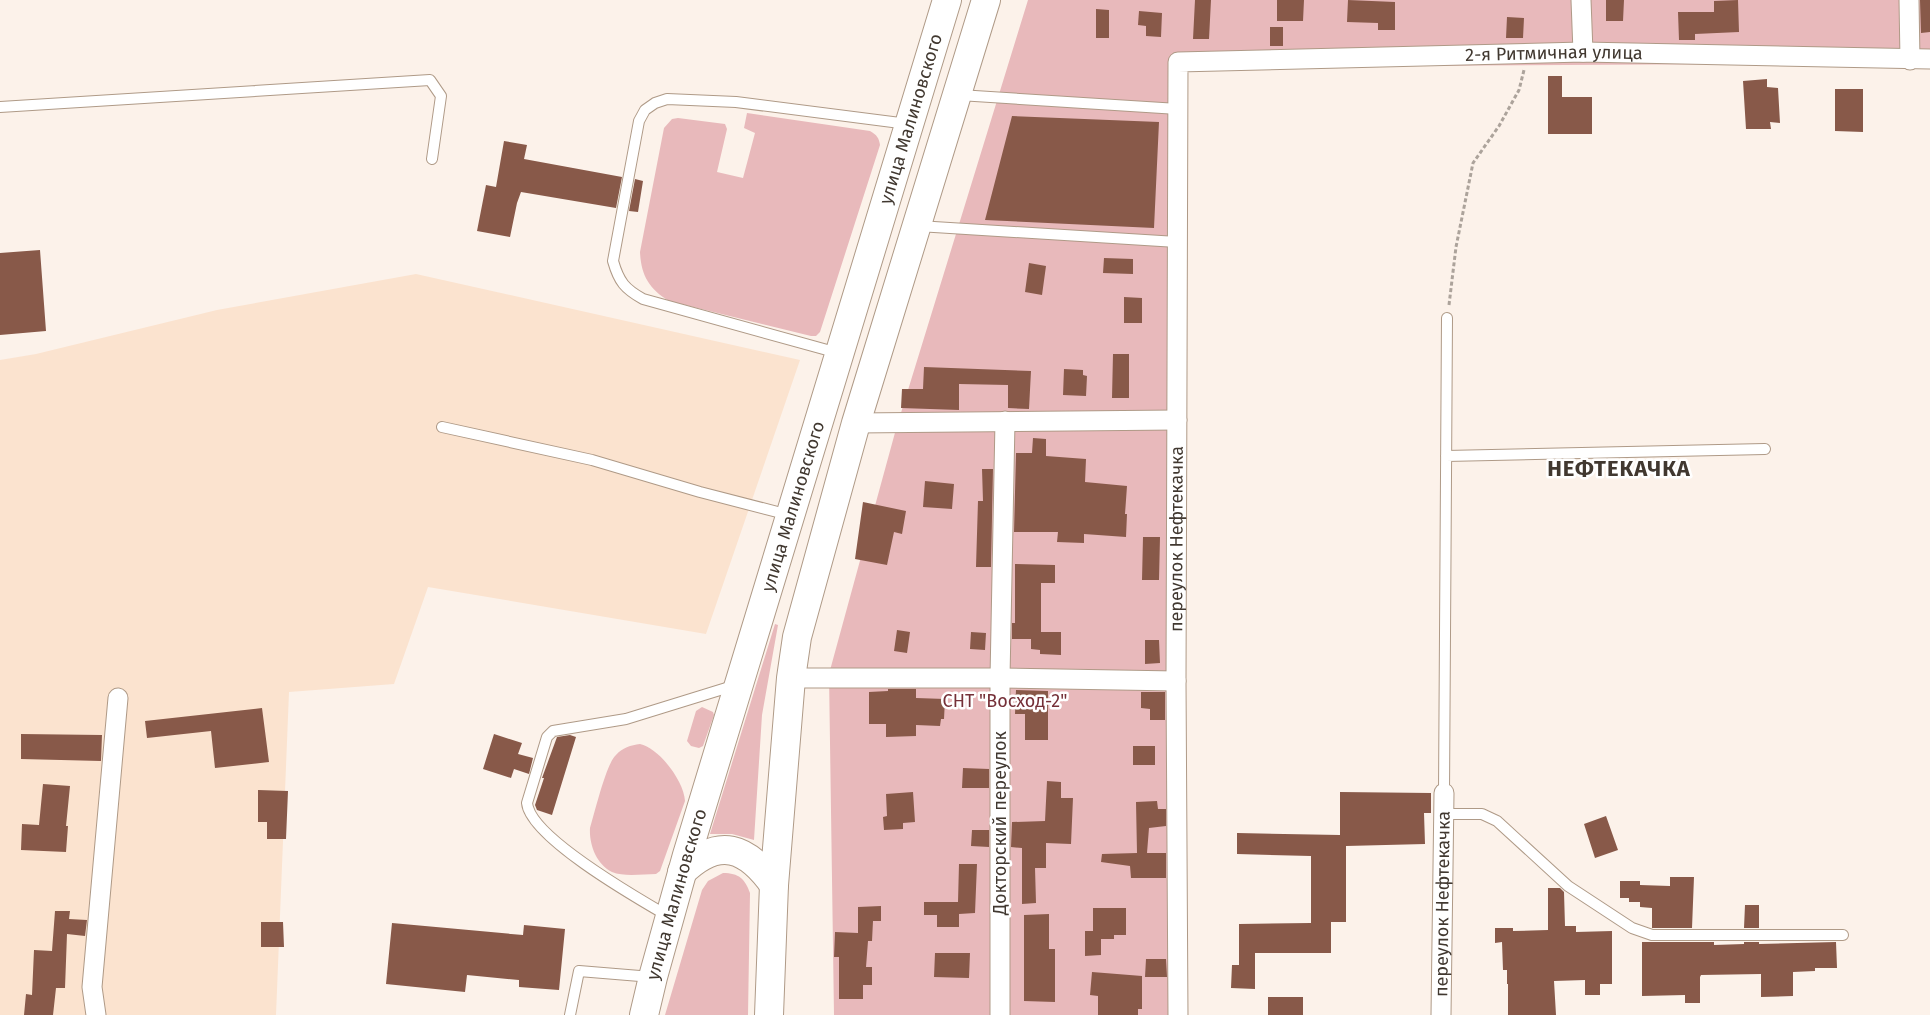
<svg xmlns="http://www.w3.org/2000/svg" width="1930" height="1015" font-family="'Fira Sans',sans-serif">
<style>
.built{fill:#fbe3cf}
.green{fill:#e8b9bb}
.building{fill:#885949}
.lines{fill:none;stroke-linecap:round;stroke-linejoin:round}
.service-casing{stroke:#af9a87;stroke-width:12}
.minor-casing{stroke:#af9a87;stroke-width:21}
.trunk-casing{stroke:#af9a87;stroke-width:30}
.path{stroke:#aca39b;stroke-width:3;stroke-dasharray:4 2.5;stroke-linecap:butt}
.service{stroke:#fff;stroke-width:10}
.minor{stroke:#fff;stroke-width:19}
.trunk{stroke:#fff;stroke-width:28}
.labels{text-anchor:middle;stroke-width:5;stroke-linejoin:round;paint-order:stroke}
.street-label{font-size:18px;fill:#413830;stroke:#fff}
.park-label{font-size:18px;fill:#753038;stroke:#fff}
.district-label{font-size:22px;font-weight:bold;letter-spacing:1px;fill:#413830;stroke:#fff}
</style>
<rect width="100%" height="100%" fill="#fcf2ea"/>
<path class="built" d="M416,274L800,360L706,634L428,587L394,684L289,692L276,1015H0V360L36,354L217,310Z"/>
<path class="green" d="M1028,0H1930V63L1183,67L1180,1015H834L829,674L896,429Z
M747,113L870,131C877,135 879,138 880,145L820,332L816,336H811L669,301C649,289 641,275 640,252L664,128L672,119L678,118L725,124L727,129L717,172L743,178L755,133L744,128Z
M775,624L778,625L762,715L754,840L732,834H710Z
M702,707L713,712L714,715L703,746L699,748L691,746L687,741L696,711Z
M640,744C659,748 684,781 685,801L660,871L656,874C643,874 624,877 612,872C596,864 589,844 590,828C595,812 606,764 616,755C622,748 631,745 640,744Z
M723,873C739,873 745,879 750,893L748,1015H665L702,890L708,881Z"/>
<path class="building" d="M1195,0H1211L1209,39H1193Z
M1277,0H1304L1303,21H1277Z
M1348,0L1395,2V30H1378V23L1347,22Z
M1606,0H1624L1623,21H1606Z
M1738,0L1739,32L1695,34V40H1679L1678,12H1714V1Z
M1920,0H1930V32L1921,33Z
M1096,9L1109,10V38H1096Z
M1139,11L1162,13L1161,37L1146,36V26L1138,25Z
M1507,17L1524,18L1523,38H1506Z
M1270,27H1283V46H1270Z
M1548,76H1562V97H1592V134H1548Z
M1767,79V87L1778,88L1780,123L1770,122L1771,129H1746L1743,81Z
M1835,89H1863V132L1835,131Z
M1012,116L1159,122L1154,228L985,220Z
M504,141L527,145L524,159L622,177L616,208L521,192L517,203L510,237L477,231L486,185L496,187Z
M635,179L643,181L638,212L629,211Z
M40,250L46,331L0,335V253Z
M1104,258L1133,259V274L1103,273Z
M1029,263L1046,266L1042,295L1025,292Z
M1124,297L1142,298V323H1124Z
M1113,354H1129V398H1112Z
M924,367L1031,371L1029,409L1008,408V385L959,384V410L901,408L902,389H923Z
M1064,369L1083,370V375L1087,376L1086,396L1063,395Z
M1033,438L1046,439V456L1086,459L1085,482L1127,486L1125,514H1127L1126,537L1084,534V543L1057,542L1058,532H1014L1016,453H1032Z
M982,469H993L991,567H976L978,501H983Z
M925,481L954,484L952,509L923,507Z
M863,502L906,511L902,534L894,532L887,565L855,559Z
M1143,537H1160L1159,580H1142Z
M1015,564L1055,565V583H1041V632H1061V655L1040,654V650L1031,649V639H1012V623H1015Z
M897,630L910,632L907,653L894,651Z
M971,632L986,633L985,650L970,649Z
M1145,640H1159L1160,663L1145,664Z
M888,689H916V698L945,699L944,719H941L940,726L916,725V736L886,737V724H869V692L888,691Z
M1016,690L1048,691V740H1025V714H1015Z
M1141,692H1165V720H1150V709L1141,708Z
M262,708L269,762L215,768L211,731L147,738L145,721Z
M21,734L102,735L101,761L21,759Z
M494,734L522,743L518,754L533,758L529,774L514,769L511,778L483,769Z
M570,735L576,737L552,815L537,810L535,805L544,778H542L557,737Z
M1133,746H1155V765H1133Z
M963,768L989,769V788H962Z
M1047,781L1061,782V798H1073L1071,844L1046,843V868H1035L1036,903L1022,904V848L1011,847L1012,822L1045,821Z
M43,784L70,786L66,826H68L66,852L21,850L22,824L39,825Z
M258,790L288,791L286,839H267V822H258Z
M913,792L915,822L903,823V829L884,830L883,817L887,816L886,794Z
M1340,792L1431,793V813H1424L1425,844L1346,846V922H1331V953H1255V989L1231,988L1232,965H1239V924L1311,923V856L1237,854V833L1340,835Z
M1157,801L1158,809H1166V826L1149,828L1147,853H1166V878H1131L1130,866L1101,862L1102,854L1137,853L1136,802Z
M1606,816L1618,850L1595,858L1584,824Z
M972,830H989V847L971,846Z
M959,864H977L975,913L959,914V927H937V915H924V902H958Z
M1670,877H1694L1692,928H1652V908L1640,907V902H1629V898H1620V881H1640V885L1670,886Z
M1548,888H1560L1564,892L1565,926H1576V932L1612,931V984H1600V995H1585V980L1554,981L1556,1015H1508V984H1507V970H1503L1502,942L1495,943V928H1513V931L1548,930Z
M1745,905H1759V928H1744Z
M881,906V921H873L872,941H868L866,967H872V985H863V999H839V957H834L835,932L858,933V907Z
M1093,908H1126V935H1114V939H1101V955L1085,956V931H1093Z
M55,911H70L69,919L87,920L85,936L67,934L65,988H56L53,1015H24L26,994L32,995L34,950L52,951Z
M1049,914V949H1055V1002L1024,1001V915Z
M261,922H283L284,947H261Z
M392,923L523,935L524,925L565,929L559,990L519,987V980L467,975L465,992L386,984Z
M1642,942H1714V945L1744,944V942H1759V944L1836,942L1837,968H1815V971L1793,972V996L1761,997V974L1701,975L1700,977V1003H1685V995L1642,996Z
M935,953H970L969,978L934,977Z
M1146,959H1166L1167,977H1145Z
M1092,972L1142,976V1009H1138V1015H1098V996L1090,995Z
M1268,997H1303V1015H1268Z"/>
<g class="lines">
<g class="service-casing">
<path id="service" d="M959,95L1178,109
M0,107L430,80L441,96L432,159
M918,226L1177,242
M838,353L643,299C625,289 619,282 613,261L639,121L645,110L655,103L667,99L736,102L908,124
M442,427L592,460L700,492L789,515
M1446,456L1765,449
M1444,793L1447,318
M1444,814H1482L1497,821L1568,886L1632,928L1652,935H1843
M668,916C637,898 530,837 527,803L547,737L553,731L626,719L736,685
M570,1015L579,971L652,977"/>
</g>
<g class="minor-casing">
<g id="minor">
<path d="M1581,0L1583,52"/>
<path d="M1909,0L1910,60"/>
<path d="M856,423L1177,420"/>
<path d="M791,678H1000L1176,681"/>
<path d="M96,1015L92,987L118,698"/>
<path d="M1000,1015V678L1005,421"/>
<path id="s1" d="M1178,1015L1176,681L1178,62L1583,52L1930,59"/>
<path id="s2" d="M1441,1015L1444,793"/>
</g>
</g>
<g class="trunk-casing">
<g id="trunk">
<path d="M682,872C719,836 747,847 774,885"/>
<path id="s3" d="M644,1015L653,977L687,855L947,0"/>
<path d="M769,1015L774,885L791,678L797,637L856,423L986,0"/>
</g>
</g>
<path class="path" d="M1449,305L1456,247L1473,163L1499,126L1519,90L1524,70"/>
<use href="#service" class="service"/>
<use href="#minor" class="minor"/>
<use href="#trunk" class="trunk"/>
</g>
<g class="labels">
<g class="street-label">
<text dy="6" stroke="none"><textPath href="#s1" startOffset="1329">2-я Ритмичная улица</textPath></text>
<text dy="6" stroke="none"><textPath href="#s3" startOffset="935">улица Малиновского</textPath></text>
<text dy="6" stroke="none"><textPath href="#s3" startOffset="530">улица Малиновского</textPath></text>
<text dy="6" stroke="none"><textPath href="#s1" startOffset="476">переулок Нефтекачка</textPath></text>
<text transform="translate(1000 823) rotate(-90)" y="6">Докторский переулок</text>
<text dy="6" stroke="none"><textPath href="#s3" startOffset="125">улица Малиновского</textPath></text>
<text dy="6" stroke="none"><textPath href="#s2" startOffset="111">переулок Нефтекачка</textPath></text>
</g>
<g class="park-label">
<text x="1005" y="707">СНТ "Восход-2"</text>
</g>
<g class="district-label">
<text x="1619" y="476">НЕФТЕКАЧКА</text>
</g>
</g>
</svg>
